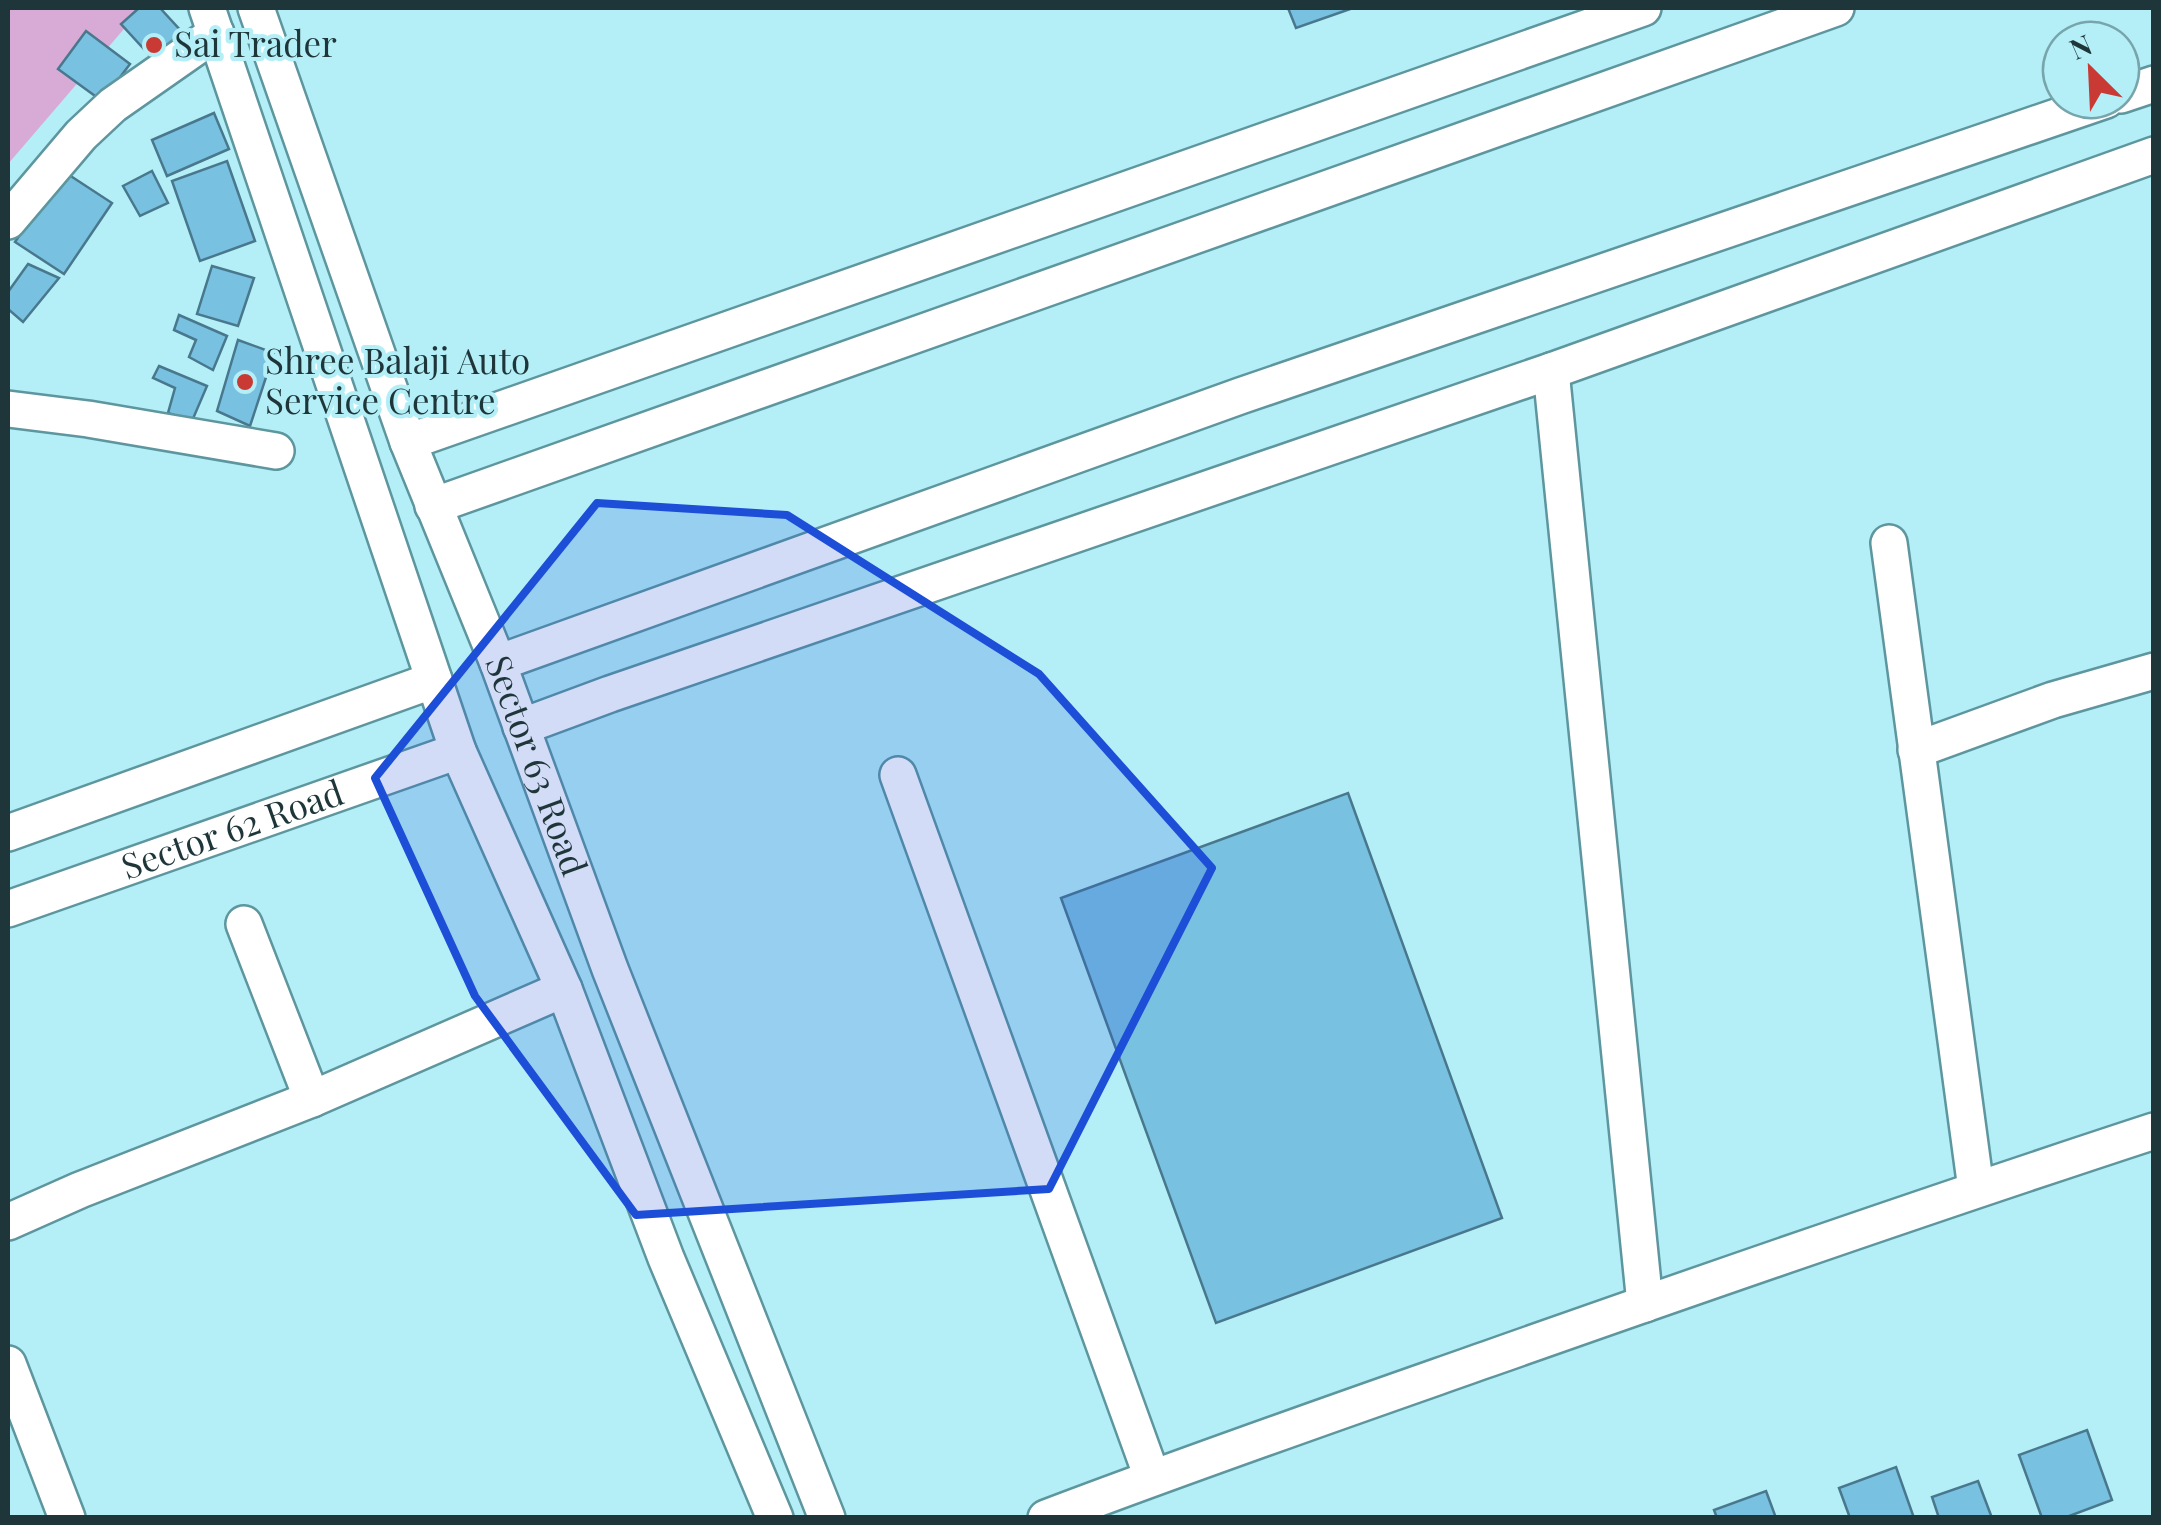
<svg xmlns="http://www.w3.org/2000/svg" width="2161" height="1525" font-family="'Playfair Display',serif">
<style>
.green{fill:#d8abd7}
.building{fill:#78c1e1;stroke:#49788d;stroke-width:2.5}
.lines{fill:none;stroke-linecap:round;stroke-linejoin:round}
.minor-casing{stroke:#5d969e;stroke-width:40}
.minor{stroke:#fff;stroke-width:35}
.marked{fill:#1d4ed8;fill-opacity:0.2;stroke:#1d4ed8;stroke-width:8;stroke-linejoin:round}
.poi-dot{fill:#c83a33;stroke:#b4eff7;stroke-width:4}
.labels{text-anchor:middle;stroke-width:8;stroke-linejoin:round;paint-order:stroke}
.poi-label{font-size:35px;fill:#1e3639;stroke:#b4eff7;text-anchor:start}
.street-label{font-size:35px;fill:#1e3639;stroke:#b4eff7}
</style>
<rect width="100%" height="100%" fill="#b4eff7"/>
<path class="green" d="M8,8H142L8,164Z"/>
<path class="building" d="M139,8H160L182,32L153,59L121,24Z
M1288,8H1353L1296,28Z
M86,31L130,64L102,101L58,69Z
M214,113L229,149L167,176L152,140Z
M227,161L255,241L200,261L172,181Z
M63,171L112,203L64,274L15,242Z
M152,171L168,203L140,216L123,186Z
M28,264L59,278L23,322L8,309V292Z
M212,266L254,278L238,326L197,314Z
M179,315L227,336L213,370L189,357L196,340L174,330Z
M238,340L274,353L250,426L217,411Z
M159,366L207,386L192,421L168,413L175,388L153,378Z
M1348,793L1502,1218L1216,1323L1061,898Z
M2087,1430L2112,1500L2064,1518H2042L2019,1455Z
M1896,1467L1914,1518H1850L1839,1488Z
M1978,1481L1992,1518H1939L1932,1497Z
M1766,1491L1776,1518H1717L1714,1510Z"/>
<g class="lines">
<g class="minor-casing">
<g id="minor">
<path d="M207,8L458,751L564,989L666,1258L775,1518"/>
<path id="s1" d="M256,8L408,442L498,663L610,969L827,1518"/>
<path d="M2121,95L2154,84"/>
<path d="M8,221L81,135L113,105L216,33"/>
<path d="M1551,371L1645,1304"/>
<path d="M8,409L88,419L276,451"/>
<path d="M408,442L1643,8"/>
<path d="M433,506L1836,8"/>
<path d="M1889,543L1976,1189"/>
<path d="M498,663L1240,396L2106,100"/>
<path d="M521,727L610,694L1551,371L2154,155"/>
<path d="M1916,750L2053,700L2154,671"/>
<path d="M898,775L1152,1477"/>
<path d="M8,833L434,680"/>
<path id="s2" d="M8,909L458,751"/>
<path d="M244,924L312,1099"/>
<path d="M8,1222L80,1190L312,1099L564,989"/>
<path d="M8,1364L67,1518"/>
<path d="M1046,1518C1193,1462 1340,1411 1488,1359C1709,1281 1931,1204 2154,1131"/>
</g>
</g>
<use href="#minor" class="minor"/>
</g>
<path class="marked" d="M597,503L787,515L1039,674L1212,868L1049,1189L636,1215L475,996L375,778Z"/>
<g class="poi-dot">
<circle cx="154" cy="45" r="10"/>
<circle cx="245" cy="382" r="10"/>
</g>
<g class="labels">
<g class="poi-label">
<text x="174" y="57">Sai Trader</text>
<text x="265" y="374">Shree Balaji Auto<tspan x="265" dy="40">Service Centre</tspan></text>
</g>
<g class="street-label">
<text dy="12" stroke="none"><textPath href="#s1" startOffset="808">Sector 63 Road</textPath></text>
<text dy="12" stroke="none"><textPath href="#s2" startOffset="238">Sector 62 Road</textPath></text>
</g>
</g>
<rect width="2161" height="1525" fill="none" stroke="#1e3639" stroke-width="20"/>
<g transform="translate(2091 70) rotate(336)"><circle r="48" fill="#b4eff7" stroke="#78a5ab" stroke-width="2.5"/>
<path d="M0-8L18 38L0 25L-18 38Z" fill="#c83a33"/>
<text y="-15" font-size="28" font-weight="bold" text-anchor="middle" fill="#1e3639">N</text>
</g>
</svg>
